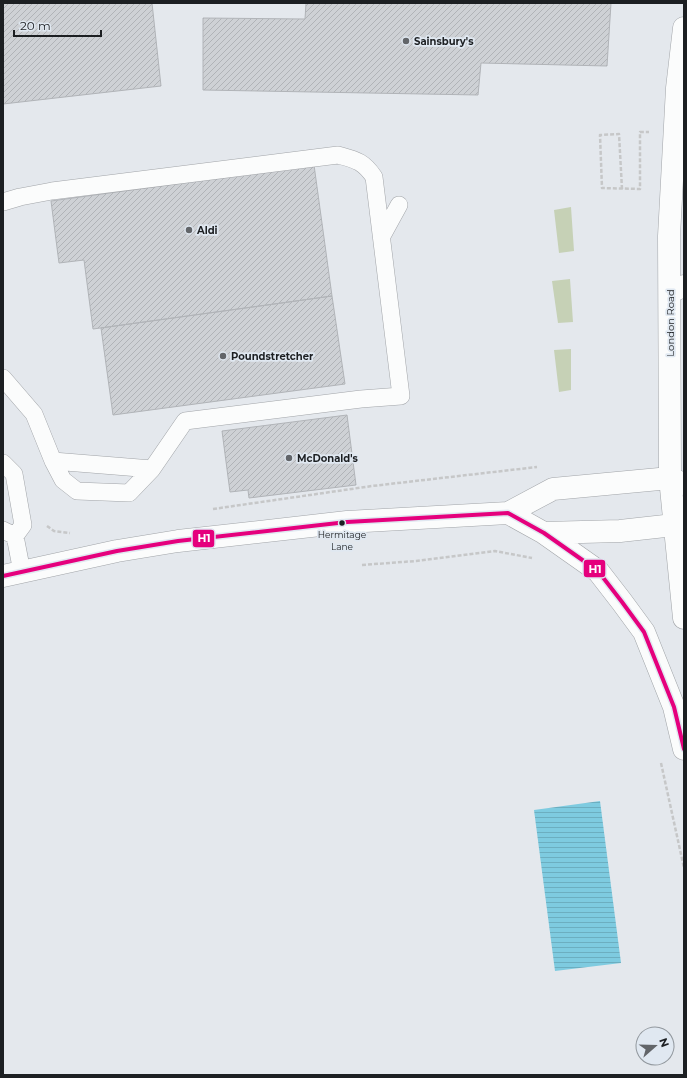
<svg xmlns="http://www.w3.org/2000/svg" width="687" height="1078" font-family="Montserrat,sans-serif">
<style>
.green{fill:#c6d1b6}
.water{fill:url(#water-rules)}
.building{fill:url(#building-hatch);stroke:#b1b4b8}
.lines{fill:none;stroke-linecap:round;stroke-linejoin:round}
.lane-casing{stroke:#a1a4a8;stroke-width:18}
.street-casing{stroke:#a1a4a8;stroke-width:23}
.secondary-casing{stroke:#a1a4a8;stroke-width:23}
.primary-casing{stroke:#a1a4a8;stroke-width:23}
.path{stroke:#c6c7c8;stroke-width:2.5;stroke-dasharray:4 2;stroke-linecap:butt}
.lane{stroke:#fbfcfc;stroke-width:17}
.street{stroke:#fbfcfc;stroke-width:22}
.secondary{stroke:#fbfcfc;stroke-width:22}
.primary{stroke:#fbfcfc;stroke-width:22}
.bus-1-casing{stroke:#e0e8f1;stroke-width:7}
.bus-1{stroke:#e5007d;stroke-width:4}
.poi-dot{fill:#626569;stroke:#e0e8f1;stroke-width:1.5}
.bus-dot{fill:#1c1f22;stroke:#e0e8f1;stroke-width:1.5}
.labels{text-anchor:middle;stroke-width:3.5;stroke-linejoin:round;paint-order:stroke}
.bus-label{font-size:9px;fill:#1c1f22;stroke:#e0e8f1}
.poi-label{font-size:10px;font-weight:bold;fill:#1c1f22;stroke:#e0e8f1;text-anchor:start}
.street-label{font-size:10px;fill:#1c1f22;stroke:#e0e8f1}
.line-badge{stroke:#e0e8f1;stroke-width:1.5}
.badge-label{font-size:11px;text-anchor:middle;font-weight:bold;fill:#fff}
</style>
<defs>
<pattern id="water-rules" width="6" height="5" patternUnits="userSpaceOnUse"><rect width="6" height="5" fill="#7ecbe0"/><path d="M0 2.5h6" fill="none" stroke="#6caec0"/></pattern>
<pattern id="building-hatch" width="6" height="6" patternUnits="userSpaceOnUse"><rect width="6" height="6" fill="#ced1d5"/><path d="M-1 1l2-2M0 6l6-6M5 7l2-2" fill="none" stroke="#b0b3b7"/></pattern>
</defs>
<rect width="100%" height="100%" fill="#e4e8ed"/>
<path class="green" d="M571,207L574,251L559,253L554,210Z
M570,279L573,322L558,323L552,281Z
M571,349V390L559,392L554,350Z"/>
<path class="water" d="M600,801L621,963L555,971L534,810Z"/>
<path class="building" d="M3,3H152L161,86L3,104Z
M306,3H611L607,66L481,63L478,95L203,90V18L305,19Z
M314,165L332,296L93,329L84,260L59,263L51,201Z
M332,296L345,384L113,415L101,328Z
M347,415L356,485L249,498L248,490L230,492L222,431Z"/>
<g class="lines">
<g class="lane-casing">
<path id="lane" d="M3,202L20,197L52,191L338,155C356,160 363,161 374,177L401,396L361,399L185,421L152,469L53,461
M382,236L399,205
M3,378L34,414L53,461L63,480L77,491L129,493L152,469
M3,463L14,474L23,525L15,536
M3,530L15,536L22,572"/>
</g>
<g class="street-casing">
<path id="street" d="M670,292L684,286"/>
</g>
<g class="secondary-casing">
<path id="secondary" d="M508,513L544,533L598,571L622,602L644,632L674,707L684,749
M544,533L620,531L674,525L684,521
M3,576L117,551L178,541L347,522L508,513L553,489L670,478L684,484"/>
</g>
<g class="primary-casing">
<path id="primary" d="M684,28L677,88L669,236L670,478L684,618"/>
</g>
<path class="path" d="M622,189L619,134L600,135L602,188L640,189V132H649
M213,509L372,486L537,467
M47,526L54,531L70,533
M362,565L416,561L495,551L532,558
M661,763L684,868"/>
<use href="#lane" class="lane"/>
<use href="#street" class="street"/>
<use href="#secondary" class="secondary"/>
<use href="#primary" class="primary"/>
<g class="bus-1-casing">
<path id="bus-1" d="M3,576L117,551L178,541L347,522L508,513L544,533L598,571L622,602L644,632L674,707L684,749"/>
</g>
<use href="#bus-1" class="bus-1"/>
</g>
<g class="poi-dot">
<circle cx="406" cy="41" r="4"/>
<circle cx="189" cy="230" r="4"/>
<circle cx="223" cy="356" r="4"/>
<circle cx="289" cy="458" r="4"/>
</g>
<circle class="bus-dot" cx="342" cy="523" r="3.5"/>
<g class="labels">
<g class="bus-label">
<text x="342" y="538">Hermitage<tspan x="342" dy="12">Lane</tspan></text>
</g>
<g class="poi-label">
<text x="414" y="45">Sainsbury's</text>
<text x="197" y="234">Aldi</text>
<text x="231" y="360">Poundstretcher</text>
<text x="297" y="462">McDonald's</text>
</g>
<g class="street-label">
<text transform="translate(670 323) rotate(-90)" y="4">London Road</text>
</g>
</g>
<g class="line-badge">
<rect x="192" y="529" width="23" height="19" rx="4" fill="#e5007d"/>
<rect x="583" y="559" width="23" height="19" rx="4" fill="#e5007d"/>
</g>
<g class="badge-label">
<text x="204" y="542">H1</text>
<text x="595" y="573">H1</text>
</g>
<rect width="687" height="1078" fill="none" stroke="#1c1f22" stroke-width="8"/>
<g transform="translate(655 1046) rotate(70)"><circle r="19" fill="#e0e8f1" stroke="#92989e"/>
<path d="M0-3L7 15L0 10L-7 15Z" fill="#626569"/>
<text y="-6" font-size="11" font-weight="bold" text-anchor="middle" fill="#1c1f22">N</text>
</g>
<path d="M14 30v6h87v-6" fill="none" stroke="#1c1f22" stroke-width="2"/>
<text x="20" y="30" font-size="12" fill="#1c1f22" stroke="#e0e8f1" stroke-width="3" paint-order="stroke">20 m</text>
</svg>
